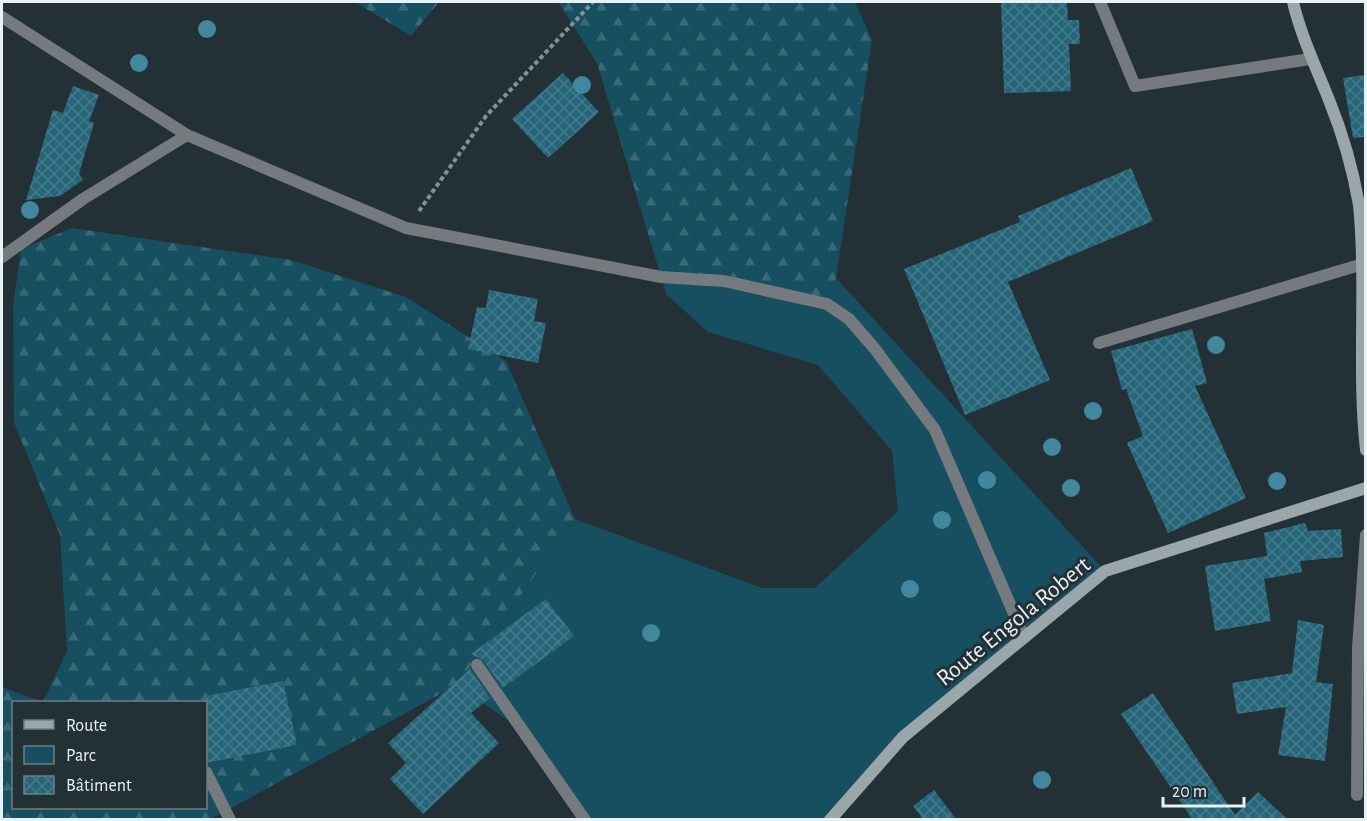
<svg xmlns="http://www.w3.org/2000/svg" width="1367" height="821" font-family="'Alegreya Sans',sans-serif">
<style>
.green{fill:#164f5f}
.forest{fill:url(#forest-firs);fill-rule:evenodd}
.building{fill:url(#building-cross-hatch)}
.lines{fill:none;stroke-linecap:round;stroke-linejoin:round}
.path{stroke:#869094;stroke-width:4;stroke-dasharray:4.5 3;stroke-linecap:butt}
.street{stroke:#747a7d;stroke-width:12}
.secondary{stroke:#9ba6a9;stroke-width:12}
.tree{fill:#3f889e}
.labels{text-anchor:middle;stroke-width:6;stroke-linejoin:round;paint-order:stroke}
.street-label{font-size:24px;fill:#e9f1f4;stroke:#233035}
</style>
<defs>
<pattern id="forest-firs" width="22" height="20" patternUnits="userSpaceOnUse" patternTransform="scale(1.5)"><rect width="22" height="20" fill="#164f5f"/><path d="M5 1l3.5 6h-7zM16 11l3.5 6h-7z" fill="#386977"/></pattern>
<pattern id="building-cross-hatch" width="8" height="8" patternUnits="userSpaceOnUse" patternTransform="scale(1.5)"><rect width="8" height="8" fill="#256678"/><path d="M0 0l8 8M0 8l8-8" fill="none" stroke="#457c8c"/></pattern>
</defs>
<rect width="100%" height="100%" fill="#233035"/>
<path class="green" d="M661,277L827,303L836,278L1105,571L903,737L830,819H590L532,737L457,685L575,519L762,588H815L898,511L892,451L818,365L708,332L666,294Z"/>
<path class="forest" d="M355,2H439L411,36Z
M558,2H855L872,40L836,278L827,304L661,277L597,63Z
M72,228L291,260L406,297L506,361L575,519L457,685L211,819L2,820V687L43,702L67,651L60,535L14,423L13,306L21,249ZM14,702H206V808H14Z"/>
<path class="building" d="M1001,2H1067L1068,20H1079L1080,44H1069L1071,91L1004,93Z
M563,73L599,112L548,158L512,119Z
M1365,75V137L1353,138L1343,78Z
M73,86L99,95L89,121L94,123L79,174L83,180L60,196L26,200L53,110L63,113Z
M1131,168L1153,221L1008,282L1050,380L965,415L904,269L1020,222L1018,216Z
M489,290L538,299L534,321L546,323L538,363L468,349L477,307L486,308Z
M1192,329L1207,383L1195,386L1246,498L1168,533L1127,443L1143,436L1126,389L1122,390L1111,351Z
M1305,523L1308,531L1341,529L1343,557L1300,561L1302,572L1264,579L1271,621L1215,631L1205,566L1267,556L1264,533Z
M546,599L574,636L503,688L483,660L471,654Z
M1298,620L1324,625L1316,682L1333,684L1325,761L1278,755L1286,707L1237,714L1232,683L1292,673Z
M470,669L490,698L471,713L499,743L423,814L390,779L406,763L388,743Z
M283,681L297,745L206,763V696Z
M1153,693L1235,815L1258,792L1287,819H1192L1121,714Z
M934,790L956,819H923L913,806Z"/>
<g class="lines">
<path class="path" d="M419,211L486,116L593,2"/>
<path class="street" d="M1100,2L1135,86L1310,59
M2,17L187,135L406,228L661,277L724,281L827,304L849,319L875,349L935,430L1024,637
M2,257L83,199L187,135
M1099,343L1363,264
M477,665L585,820
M206,772L230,820
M1357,795L1358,648L1366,535"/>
<path class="secondary" d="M1293,2C1301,36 1316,67 1329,100C1342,132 1353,170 1359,205C1367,286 1357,369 1366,450
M830,820L903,737L1105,571L1366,488"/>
</g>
<g class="tree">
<circle cx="207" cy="29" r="9"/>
<circle cx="139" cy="63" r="9"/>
<circle cx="582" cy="85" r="9"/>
<circle cx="30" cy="210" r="9"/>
<circle cx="1216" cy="345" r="9"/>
<circle cx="1093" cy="411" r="9"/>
<circle cx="1052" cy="447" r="9"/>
<circle cx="987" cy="480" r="9"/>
<circle cx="1277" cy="481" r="9"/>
<circle cx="1071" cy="488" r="9"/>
<circle cx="942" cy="520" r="9"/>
<circle cx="910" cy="589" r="9"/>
<circle cx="651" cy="633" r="9"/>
<circle cx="1042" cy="780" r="9"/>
</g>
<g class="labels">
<g class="street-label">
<text transform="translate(1013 621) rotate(-39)" y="8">Route Engola Robert</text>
</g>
</g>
<rect width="1367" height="821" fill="none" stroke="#e9f1f4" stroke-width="6"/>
<rect x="12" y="701" width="195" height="108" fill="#233035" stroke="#727d81" stroke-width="1.5"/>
<rect x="24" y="720" width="30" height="9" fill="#9ba6a9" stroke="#727d81" stroke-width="1.5"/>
<text x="66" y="731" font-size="18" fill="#e9f1f4">Route</text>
<rect x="24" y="746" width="30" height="18" fill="#164f5f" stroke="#727d81" stroke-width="1.5"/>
<text x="66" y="761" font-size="18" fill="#e9f1f4">Parc</text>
<rect x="24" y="776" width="30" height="18" fill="url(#building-cross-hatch)" stroke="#727d81" stroke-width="1.5"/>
<text x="66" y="791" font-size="18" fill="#e9f1f4">Bâtiment</text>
<path d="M1163 797v9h81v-9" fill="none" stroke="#e9f1f4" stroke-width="3"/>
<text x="1172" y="797" font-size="18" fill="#e9f1f4" stroke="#233035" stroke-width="4.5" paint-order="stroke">20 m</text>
</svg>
